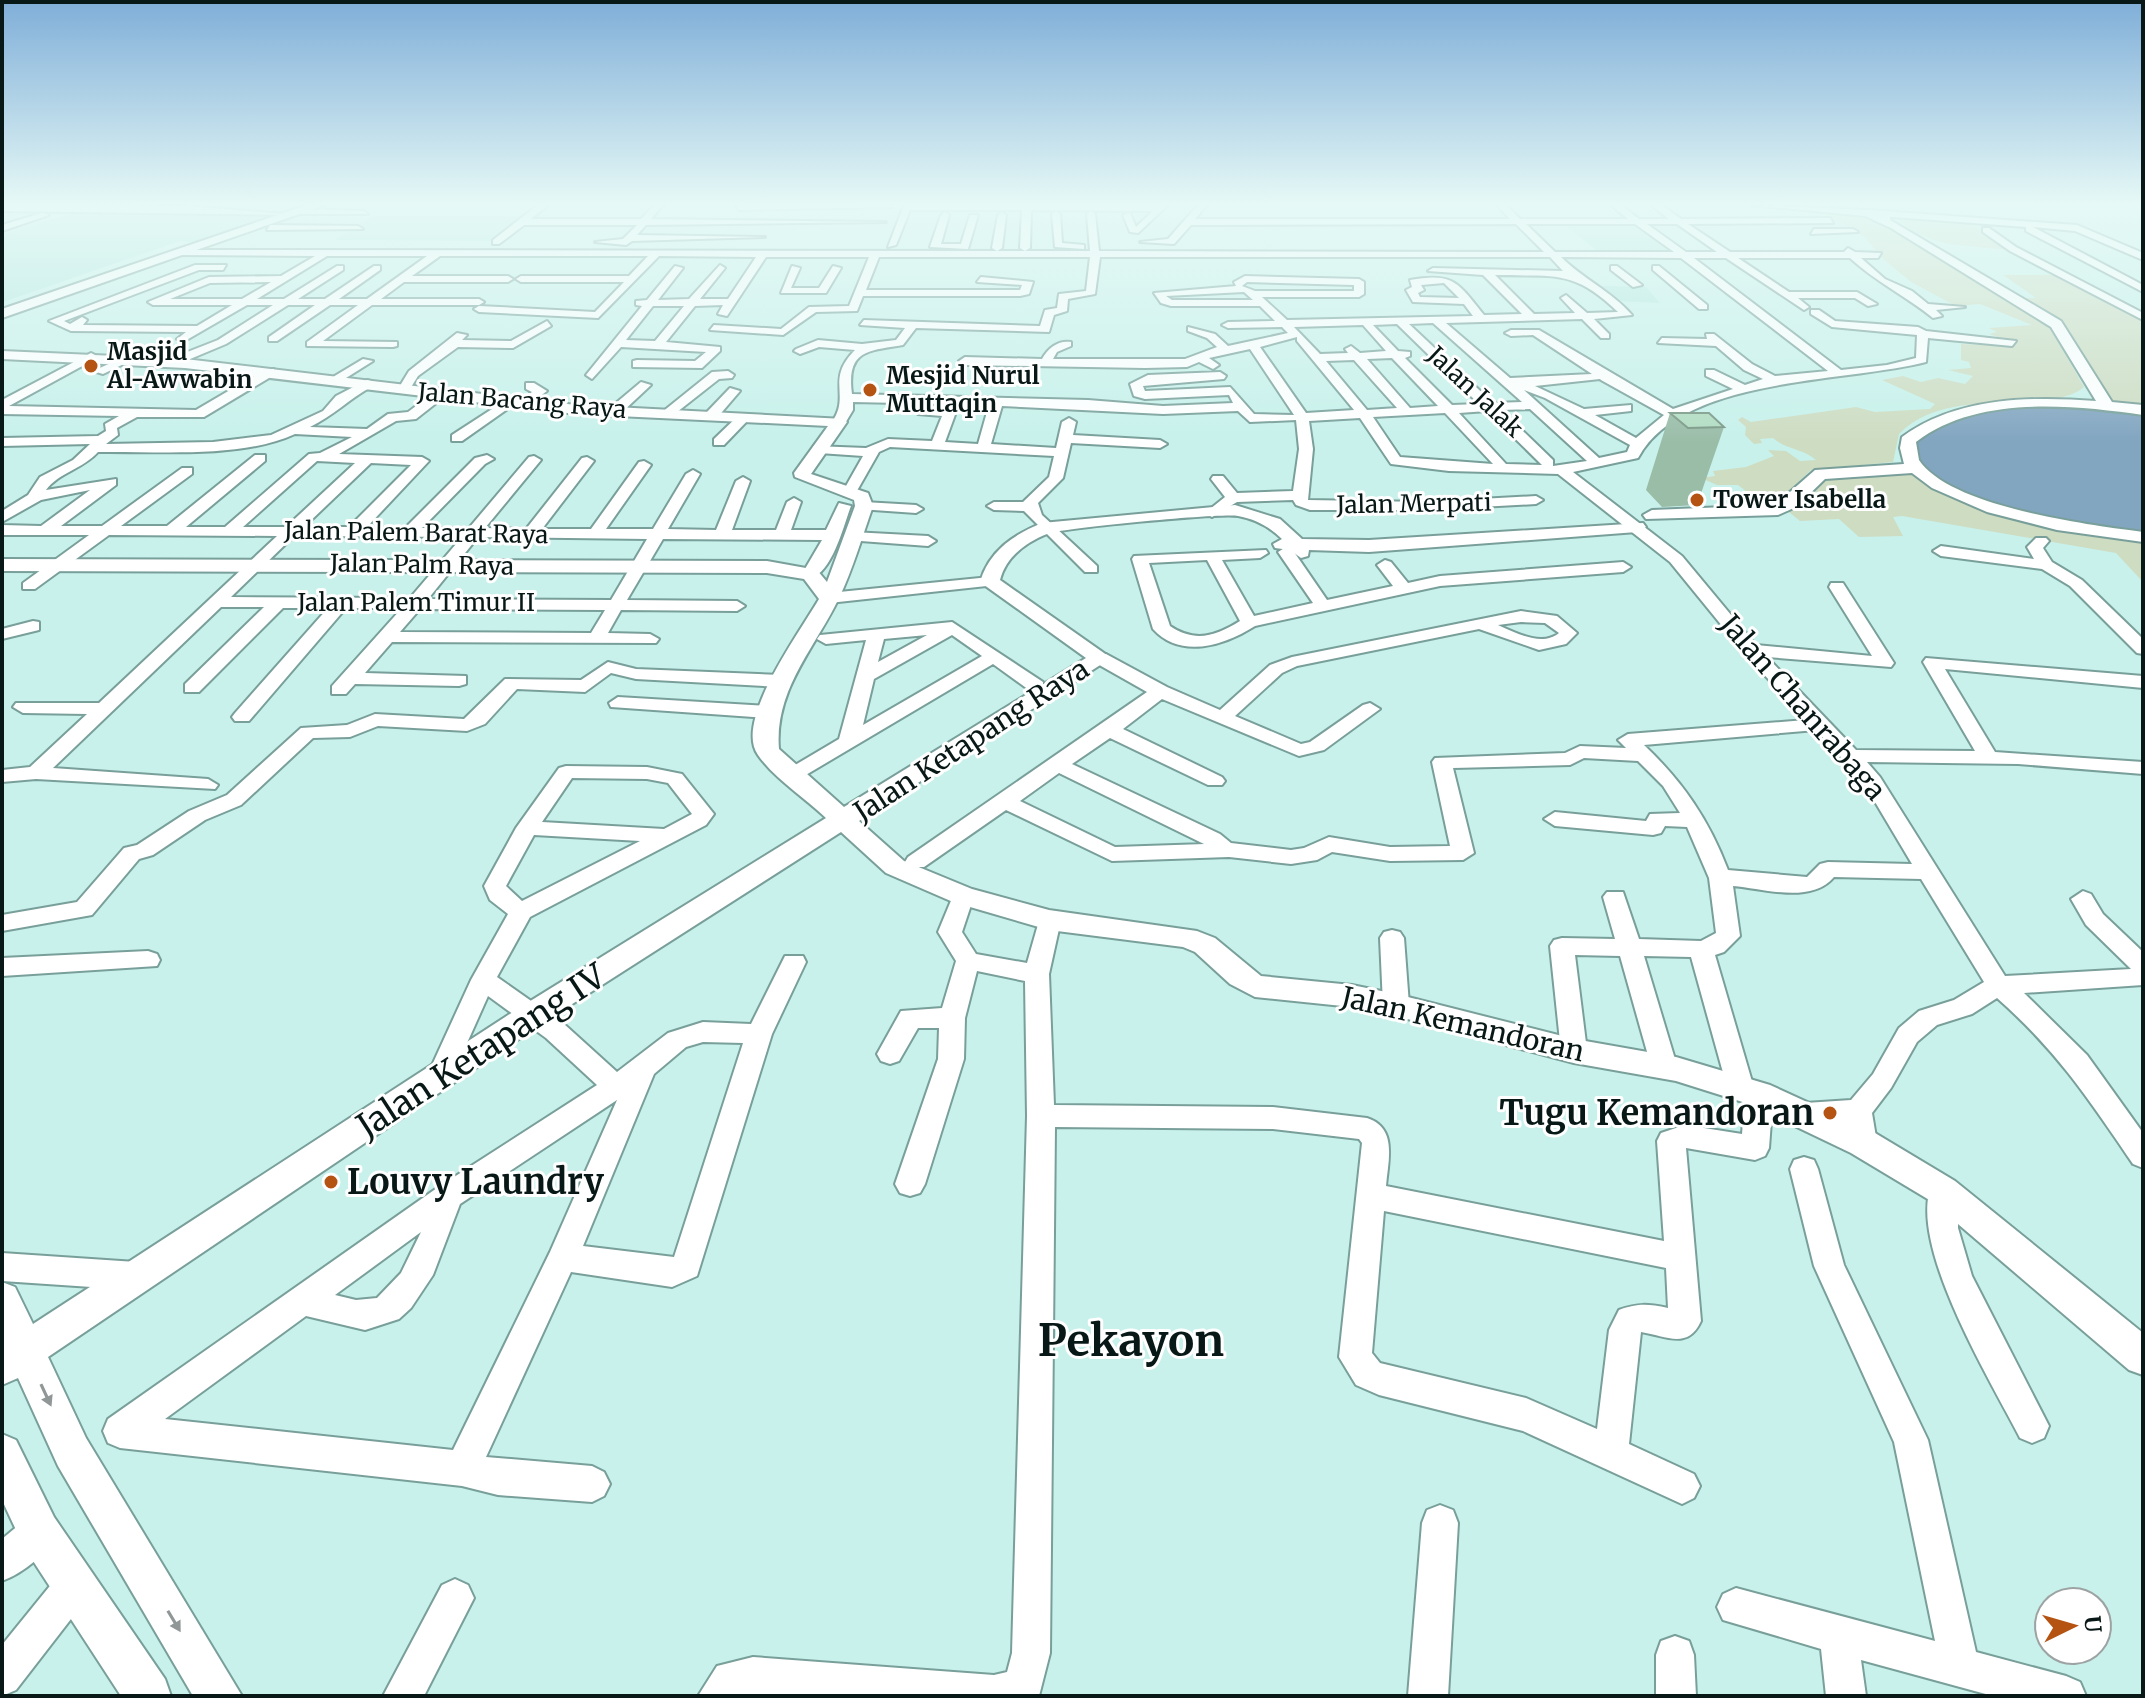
<svg xmlns="http://www.w3.org/2000/svg" width="2145" height="1698" font-family="Merriweather,serif">
<style>
.built{fill:#b4e7e0}
.green{fill:#cedcc2}
.water{fill:#82a5c0}
.lines{fill:none;stroke-linecap:round;stroke-linejoin:round}
.minor-casing{stroke:#799f9a;stroke-width:4}
.tertiary-casing{stroke:#799f9a;stroke-width:4}
.secondary-casing{stroke:#799f9a;stroke-width:4}
.minor{fill:#fff;fill-rule:evenodd}
.tertiary{fill:#fff;fill-rule:evenodd}
.secondary{fill:#fff;fill-rule:evenodd}
.wall{fill:#9abda8}
.building{fill:#b3dcc3;stroke:#7d9a88;stroke-width:2}
.oneway{fill:#909796}
.poi-dot{fill:#b45312;stroke:#fff;stroke-width:3}
.labels{text-anchor:middle;stroke-width:6;stroke-linejoin:round;paint-order:stroke}
.far-poi-label{font-size:24px;font-weight:bold;fill:#081816;stroke:#fff;text-anchor:start}
.far-street-label{font-size:24px;fill:#081816;stroke:#fff}
.street-label{font-size:28px;fill:#081816;stroke:#fff}
.near-street-label{font-size:34px;fill:#081816;stroke:#fff}
.near-poi-label{font-size:34px;font-weight:bold;fill:#081816;stroke:#fff;text-anchor:end}
.near-district-label{font-size:44px;font-weight:bold;fill:#081816;stroke:#fff}
</style>
<rect width="100%" height="100%" fill="#c8f1eb"/>
<path class="built" d="M2,205H321L206,243L180,241L3,302L2,235L79,211Z
M375,216H525L491,241L334,240Z
M1562,223H1636L1679,253H1600Z
M1601,286L1646,287L1660,303L1615,301Z"/>
<path class="green" d="M1822,213L1862,216L1888,226L2048,324L2084,387C2049,417 1948,383 1899,434L1893,462L1811,470L1773,506L1766,507L1738,485H1717L1701,478L1715,476L1713,471L1746,467L1774,456L1768,450L1786,451L1800,461L1816,460C1802,448 1787,450 1773,438L1760,439L1762,443L1754,444L1745,435L1746,427L1738,420L1742,417L1751,422L1856,407L1875,412L1930,409L1935,404L1882,380L1903,376L1921,382L1938,378L1965,384L1973,376L1948,370L1971,368L1969,362L1961,360V344L2014,346L2015,343L1989,334L1997,332L1989,328L2032,325L1980,304L1956,306L1911,282L1881,257L1865,237Z
M1901,218L1969,222L2018,252C1974,243 1935,252 1898,220Z
M2003,275H2062L2143,317V410L2106,405L2062,330L2016,298H2036Z
M1916,468L2143,537V582L2116,553L1902,516L1893,517L1903,536L1859,537L1839,519L1800,521L1784,508L1812,478Z"/>
<path class="water" d="M2052,405L2143,410V537L2001,509L1938,482L1909,455L1917,431L1976,411Z"/>
<g class="lines">
<g class="minor-casing">
<path id="minor" d="M2,205L185,206L298,215L2,211Z
M538,205H548L531,219H641L654,205H663L651,219L886,222L646,225L637,235L765,237L632,241L626,245L595,242L623,239L637,225H524L499,244H493V240Z
M736,205H891L892,207L739,210Z
M904,205H1168L1138,233L1130,232L1123,215L1130,213L1136,227L1153,211L1031,210L1030,248L1025,251L1020,248L1022,210H910L896,245L888,247Z
M1198,205H1207L1195,219H1510L1497,205H1506L1520,219H1628L1611,205H1621L1639,219H1669L1651,205H1661L1681,219L1830,218L1833,223L1688,224L1730,252H1844L1848,248L1855,252L1881,253L1878,258H1861L1885,279L1912,291L1928,304L1965,307L1936,310L1942,316L1933,318C1906,296 1876,282 1850,258H1738L1789,292H1857L1877,304L1868,306L1855,298H1798L1809,307L1804,310L1726,258H1694L1841,370L1887,365L1916,358L1917,335L1832,327L1811,314V310H1819L1835,321L1918,327L1926,331L2016,341L2012,346L1928,338L1926,362C1845,383 1682,376 1638,458L1573,472L1682,556L1756,645L1872,656L1829,587L1831,583H1843L1894,663L1891,667L1767,657L1856,750L1975,751L1923,662L1926,658L2143,676V688L1945,669L1995,752L2143,762V774L2018,764L1867,762L1880,777L2005,976L2131,969L2086,925L2071,899L2083,891L2091,894L2103,914L2143,952V985L2024,993L2087,1055L2143,1133V1168L2133,1164C2088,1098 2057,1051 1997,998L1972,1014L1937,1025L1917,1042L1891,1088L1872,1113L1877,1143L1873,1151L1863,1155L1853,1151L1846,1122L1800,1123L1790,1120L1786,1112L1790,1104L1851,1100L1873,1074L1899,1028L1919,1011L1954,1000L1984,982L1921,879L1834,877C1811,904 1766,889 1733,886L1740,936L1724,952L1715,955L1753,1085L1769,1086L1773,1094L1769,1148L1765,1156L1755,1160L1686,1148L1701,1321C1688,1350 1666,1336 1641,1332L1629,1444L1694,1474L1700,1486L1694,1498L1682,1504L1523,1431L1379,1395L1356,1385L1339,1357L1362,1143L1359,1139L1273,1129L1055,1127L1050,1653L1039,1696H698L717,1666L753,1657L994,1675L1007,1672L1012,1653L1027,1116L1025,981L977,971L965,1018L964,1059L925,1184L920,1193L910,1196L900,1193L895,1184L938,1059L939,1028H918L899,1061L890,1064L881,1061L877,1054L901,1011L942,1008L956,961L938,932L955,891H971L974,896L962,932L976,954L1027,963L1041,914H1057L1061,920L1049,974L1054,1105L1273,1107L1367,1118C1398,1128 1388,1161 1386,1186L1664,1241L1657,1141L1661,1133L1685,1125L1742,1134L1745,1096L1730,1095L1727,1087L1691,957L1644,956L1677,1066L1673,1073L1664,1076L1655,1073L1651,1066L1620,956L1575,955L1587,1051L1583,1058L1574,1061L1565,1058L1561,1051L1550,946L1554,940L1562,938L1615,939L1603,897L1607,892H1623L1639,939L1701,941L1716,933L1709,878L1687,827L1665,826L1661,833L1653,835L1555,826L1544,819L1555,812L1646,821L1650,814L1680,813L1663,786L1638,761L1584,758L1570,765L1453,768L1474,853L1463,860L1390,861L1332,852L1317,860L1291,864L1229,857L1112,861L1006,810L924,867H908L905,862L908,857L1147,692L1094,662V654H1106L1167,687L1220,710L1270,665L1292,657L1521,611L1557,616L1577,633L1566,644L1539,650L1479,629L1297,666L1282,673L1235,716L1301,744L1310,742L1363,705L1370,703L1380,709L1324,750L1299,756L1162,699L1123,729L1222,777L1225,781L1222,785H1208L1110,738L1072,764L1220,834L1231,843L1291,850L1304,848L1329,837L1390,847L1450,846L1432,762L1435,758L1565,753L1580,746L1626,748L1618,740L1628,734L1806,720L1745,654L1670,562L1558,474L1449,471L1391,464L1360,418L1309,421L1313,449L1308,500L1424,502L1536,496L1543,500L1536,504L1424,510H1310L1296,505L1293,500L1237,502L1212,517L1205,513L1225,497L1211,479L1213,476H1223L1237,493L1293,491L1299,449L1296,420L1250,422L1238,411L1163,414L1002,406L991,444L1056,448L1062,422L1069,418L1076,422L1073,435L1160,440L1167,444L1160,448L1071,443L1063,478L1038,503L1042,515L1097,566V572H1085L1024,511L994,510L987,506L994,502H1023L1049,477L1054,456L890,447L879,452L854,496H844L842,493L863,456L819,453L812,449L814,446L866,448L888,439L932,441L942,416L918,414L917,411C925,405 948,406 956,412L945,442L978,444L989,405L853,402V410L844,425H834L832,422C851,395 825,380 855,350L819,347L800,354L794,351L796,349L818,340L862,344L896,340L905,328L860,325L864,320L1040,326L1045,310L1057,308L1059,294L1086,291L1090,257H879L866,290H1020L1022,285L977,282L981,277L1033,282L1029,294L1020,296H863L857,311L816,312L783,335L710,330L714,325L781,329L809,307L849,306L869,257H766L727,316L718,314L723,305L695,306L666,342L720,347V351L702,368L633,367V361L637,360L695,361L706,352L621,347L592,379L586,375L642,306L636,305V301L647,300L675,266L683,268L658,300L689,299L720,265L725,268L700,299H728L756,257L659,256L598,318L479,312L474,309L479,306L595,312L624,282H521L516,279L521,276H629L648,256H440L412,276H508L513,279L508,282H404L381,299H479L484,302L479,305H372L323,341L397,342V346L393,347L307,346V342L358,305H330L277,341H269V337L315,305H288L226,344L171,367L167,366V360L218,340L273,305H247L183,342L177,339L186,332L71,331L49,321L195,265H226L223,270H199L64,321L70,324L82,317L87,320L83,325L197,326L232,305H153L148,302L209,277L281,276L315,256L175,255L178,250L1090,251L1087,214L1091,211L1095,214L1099,251L1544,252L1516,224L1191,225L1174,244L1140,242L1168,239ZM1526,224H1635L1674,252H1555ZM1647,224H1677L1717,252H1686ZM327,256H427L367,299H339L380,270V266H374L325,299H298L343,270V266H337L284,299H257ZM1100,257H1550L1563,271L1433,268L1428,271L1483,275L1522,314L1484,315C1458,283 1454,272 1410,280L1412,287L1406,290L1413,302L1464,304L1473,316L1287,320L1262,297H1359L1364,294V282L1359,279L1245,276L1234,282L1236,286L1154,293L1161,303L1171,306H1260L1275,321L1228,322L1222,325L1228,328L1282,327L1288,333L1228,346L1215,334L1188,327V331L1207,338L1217,347L1185,359H1053L1057,352L1071,346V342C1058,340 1048,348 1042,359L965,357L959,361L965,365L1145,368L1187,367L1199,362L1213,369L1219,365L1209,358L1250,349L1294,415L1254,414L1230,387L1145,391L1143,386L1224,379L1226,376L1220,372L1148,375L1130,384L1134,396L1145,399L1229,395L1233,403L1163,406L1088,400L852,394C846,349 869,351 903,345L916,328L1049,332L1054,315L1067,311L1068,299L1095,294ZM1561,257L1681,258L1828,371L1775,376L1752,364L1714,334H1706L1707,339L1662,338L1658,343L1716,346L1744,370L1763,379L1745,385L1714,370H1706V376L1733,389L1673,409L1539,330H1511L1505,333L1511,336L1533,335L1592,374L1510,378L1446,323L1582,319L1601,338H1609V334L1594,319L1632,315C1611,291 1583,279 1561,257ZM1495,275C1553,277 1573,268 1618,312L1587,313L1566,295L1561,298L1575,313L1534,314ZM271,282L242,299H170L210,283ZM1247,282L1354,285V291H1255L1242,286ZM1444,283L1459,298L1420,297L1418,293L1424,290L1421,285ZM1244,292L1253,300H1172L1166,296ZM653,306H684L655,341L626,340ZM1433,323L1522,402L1493,403L1409,324ZM1397,324L1479,404L1452,405L1405,358L1410,356V352L1398,351L1373,325ZM1363,325L1386,351L1360,353L1351,346L1345,349L1348,353L1320,354L1294,327ZM1297,337V341L1354,410L1306,413L1260,347ZM1392,358L1438,406L1410,408L1367,359ZM1354,360L1397,408L1367,410L1326,361ZM1600,379L1601,380L1664,415L1636,438L1595,415L1631,411V405L1584,409L1535,386ZM1524,390L1545,398L1630,445L1627,452L1599,458ZM1530,409L1587,461L1553,466V460L1501,410ZM1487,411L1542,465L1506,464L1459,413ZM1445,413L1493,464L1400,457L1373,417ZM1521,622L1545,623L1559,633C1542,647 1516,633 1498,625ZM1816,730L1862,780L1912,864L1828,862L1820,864L1807,877L1728,870C1709,820 1683,782 1644,745ZM1059,773L1204,844H1205L1115,847L1020,801ZM1384,1211L1666,1268L1668,1308C1648,1304 1638,1303 1619,1310L1609,1330L1597,1429L1526,1398L1380,1363L1372,1353Z
M302,209L364,211L368,214H299Z
M1869,210L2077,225L2143,253V260L2075,231L2033,227L2143,285V292L2026,231V227L1866,215Z
M1056,211L1060,214L1062,243L1084,245V249L1055,247L1052,214Z
M945,212L949,215L941,244H961L970,215H978L968,249L930,247L941,215Z
M1002,212L1006,215L1002,248L997,251L992,248L998,215Z
M42,213L49,215L2,231V225Z
M270,225L358,226L363,229L267,230Z
M1983,228H1989L2016,247L2143,313V320L2010,251L1983,232Z
M1814,229H1853L1858,232L1811,234Z
M792,266L800,268L791,288H819L833,266L841,268L826,293H781Z
M1611,266H1617L1642,285L1633,287L1611,270Z
M1653,266H1659L1707,305V309H1699L1653,270Z
M547,321L551,326L513,348L458,347L418,376L408,392L398,389L409,371L457,333L467,335L462,340L511,341Z
M91,353L95,355V359L9,406L196,410L266,369H274V375L204,417H137L117,428L118,435L106,444L213,442L271,435L323,411L336,396L367,380L371,381V387C349,399 333,416 310,427L367,429L388,414L408,412L436,391H444V397L416,419L396,421L339,454L422,457L429,461L366,528H405L475,458L487,455L494,459L485,464L422,528H469L529,457L534,456L541,460L485,528L526,529L582,458L587,457L594,461L542,529H591L639,462L644,461L651,465L606,529H653L686,474L693,470L700,474L668,529L716,530L736,481L743,477L750,481L732,530H776L787,502L794,498L801,502L791,530H826L839,503L851,506C843,527 833,571 810,579L802,574L822,540L663,539L627,600L737,601L745,606L737,611L621,610L608,633L650,634L659,639L656,643L392,642L365,673L466,676V684L459,686L355,684L346,694H332V686L402,608H346L249,721H235L232,717L235,713L328,608H283L199,692H185V684L264,607H221L53,768L208,779L218,785L215,789L36,779L2,782V770L30,767L87,714L23,713L13,707L16,703H99L277,536L109,535L35,589H23V583L89,535H2V525L41,526L90,490L41,500L2,522V511L28,495L40,477L73,460L90,444L2,446V438L98,436L106,431L105,424L119,416L2,414V400ZM295,434L352,437L320,453L309,454L225,527H186L265,461V455H255L167,526H121L192,474V468H182L102,526H61L116,485V479L46,490C58,473 83,469 98,452C157,451 241,459 295,434ZM317,461L355,463L286,527H243ZM371,463L411,465L349,527H304ZM294,536L462,537L410,598L231,597ZM478,537L647,539L611,600L428,599ZM420,609L605,610L591,633L400,632Z
M122,358L132,360L103,374L93,371Z
M363,359L373,361L338,383L328,380Z
M728,371L734,375L732,378L719,379L672,416L661,413L712,372Z
M641,382L651,385L620,414H610V408Z
M526,383H534L547,391L524,408L518,404L532,392L526,389Z
M730,388L740,391L716,419H706V413Z
M506,400L516,403L462,441H452V435Z
M739,415L750,418L724,445H714V439Z
M864,502L916,505L923,509L916,513L859,509V503Z
M852,532L928,536L936,541L928,546L847,540V534Z
M2036,538H2046L2049,541L2043,548L2052,562L2082,580L2143,639V654L2137,653L2070,586L2042,569L1941,556L1933,551L1941,546L2034,559L2027,547Z
M1286,547L1292,549L1327,600L1393,586L1377,565L1385,560L1391,562L1408,583L1440,576L1623,562L1631,567L1623,572L1440,586L1255,626C1225,645 1181,660 1153,629L1132,559L1134,556L1266,550L1268,553L1260,558L1222,560L1254,616L1313,603L1278,552ZM1207,560L1240,621C1216,636 1195,643 1170,626L1149,563Z
M990,577L998,582L996,585L829,603L821,598L829,593Z
M33,621L39,622V630L2,639V629Z
M952,622L1043,682V690H1029L993,664L799,779H785L782,775L785,771L839,739L866,640L826,644L817,639L820,635ZM927,635L878,662L884,639ZM952,635L982,656L863,725L874,679Z
M608,662L636,669L781,675L790,681L781,687L636,679L611,673L585,692L517,689L485,724L467,731L378,726L350,737L313,738L241,805L205,820L153,855L139,859L92,915L2,931V915L77,902L124,848L137,845L189,811L227,795L301,728L347,725L375,714L464,719L505,679L581,680Z
M618,697L769,706L779,712L769,718L611,707L609,703Z
M566,766L647,767L682,774L714,814L706,825L530,917L497,977L564,1024L617,1072L668,1033L703,1022L751,1024L785,956H803L806,962L772,1034L697,1276L672,1287L571,1272L486,1457L592,1466L604,1472L610,1484L604,1496L592,1502L498,1495L462,1486L120,1448L108,1443L103,1431L108,1419L437,1188L597,1085L546,1038L488,996L450,1081L441,1084L432,1081L428,1074L471,980L508,914L490,900L484,886L516,828L559,768ZM572,778L647,779L668,783L692,814L664,829L542,822ZM534,835L640,841L522,901L506,886ZM703,1042L743,1043L674,1257L583,1246L654,1074L686,1047ZM617,1100L550,1252L453,1450L165,1419L306,1316L365,1330L399,1319L411,1308L433,1275L460,1204ZM421,1232L401,1273L377,1298L356,1300L335,1295Z
M1392,930L1400,932L1404,938L1409,1005L1405,1012H1387L1383,1005L1380,938L1384,932Z
M148,951L157,954L160,960L157,966L2,976V958Z
M1804,1157L1814,1160L1818,1169L1844,1265L1928,1440L1976,1652L2066,1676L2080,1682L2086,1696H1993L1861,1660L1866,1696H1826L1821,1649L1723,1620L1717,1607L1723,1594L1736,1588L1935,1641L1894,1442L1814,1266L1790,1169L1794,1160Z
M1943,1179L1953,1182L1958,1191V1228L1972,1276L2049,1426L2044,1438L2032,1443L2020,1438C1992,1383 1904,1240 1933,1182Z
M2,1253L136,1262L147,1266L151,1276L147,1286L136,1290L2,1281Z
M1440,1505L1453,1510L1458,1523L1448,1696H1408L1422,1523L1427,1510Z
M39,1514L52,1519L57,1532C48,1554 23,1573 2,1581V1539L26,1519Z
M75,1565L88,1571L94,1584L88,1597L16,1690L2,1696V1645L62,1571Z
M455,1579L468,1585L474,1598L424,1696H383L442,1585Z
M1675,1636L1689,1641L1694,1655L1696,1696H1656V1655L1661,1641Z"/>
</g>
<g class="tertiary-casing">
<path id="tertiary" d="M1751,205L1869,210L1890,216V220L2061,321L2112,402L2143,405V415C2071,405 1977,395 1916,442L1919,460C1950,507 2089,525 2143,532V542L2057,530L1987,512L1932,488L1912,473L1825,479L1796,507L1778,515L1646,519L1643,515L1652,510L1775,505L1815,470L1904,464L1900,448L1902,437C1956,397 2031,396 2096,401L2051,327L1891,228L1865,216Z
M2,351L185,359L576,405L844,419L847,422L811,474L868,493L873,506C862,537 853,569 839,598C815,648 774,690 779,749L844,807L1086,658L980,582C989,551 1013,535 1042,523L1235,505L1280,519L1302,539L1369,540L1643,523L1646,527L1637,532L1369,552L1309,550L1308,556L1301,558L1290,550L1275,548L1273,544L1282,539C1270,527 1255,519 1238,516C1220,513 1062,528 1047,534C1025,543 1006,557 1000,580L1111,658L859,821L904,861L972,889L1049,910L1197,931L1215,938L1261,976L1352,985L1396,994L1574,1039L1676,1057L1770,1085L1875,1133L1955,1181L2143,1333V1375L2129,1370L1931,1201L1851,1153L1749,1104L1676,1081L1574,1063L1396,1016L1352,1007L1255,997L1230,984L1195,952L1183,947L1049,930L953,902L886,873L841,832L541,1024L48,1357L86,1438L242,1696H193L58,1466L18,1378L2,1385V1282L15,1287L33,1324L519,1008L826,818C805,798 775,779 758,755C733,721 802,629 819,599L804,579L767,573L2,571V559L767,561L817,570L827,582L855,506L854,500L795,477L794,473L828,426L576,414L185,368L2,359Z
M2,1434L16,1440L54,1517L165,1679L171,1696H121L24,1547L2,1500Z"/>
</g>
<g class="secondary-casing">
<path id="secondary" d="M307,205H325L2,318V309Z"/>
</g>
<use href="#minor" class="minor"/>
<use href="#tertiary" class="tertiary"/>
<use href="#secondary" class="secondary"/>
</g>
<path class="wall" d="M1670,413L1724,427L1697,505L1662,507L1646,490Z"/>
<path class="building" d="M1670,413H1709L1724,427L1688,428Z"/>
<defs><path id="oneway-solid" d="M-6-.8H1V-3.2L6.5 0L1 3.2V.8H-6Z" transform="scale(2)"/></defs>
<g class="oneway">
<use href="#oneway-solid" transform="translate(46 1395) rotate(65)"/>
<use href="#oneway-solid" transform="translate(174 1621) rotate(59)"/>
</g>
<linearGradient id="sky" x2="0" y2="1"><stop stop-color="#7faed8"/><stop offset="0.46" stop-color="#e6f9f6"/><stop offset="1" stop-color="#e6f9f6" stop-opacity="0"/></linearGradient>
<rect width="2145" height="443" fill="url(#sky)"/>
<g class="poi-dot">
<circle cx="91" cy="366" r="8"/>
<circle cx="870" cy="390" r="8"/>
<circle cx="1697" cy="500" r="8"/>
<circle cx="1830" cy="1113" r="8"/>
<circle cx="331" cy="1182" r="8"/>
</g>
<g class="labels">
<g class="far-poi-label">
<text x="107" y="360">Masjid<tspan x="107" dy="28">Al-Awwabin</tspan></text>
<text x="886" y="384">Mesjid Nurul<tspan x="886" dy="28">Muttaqin</tspan></text>
<text x="1713" y="508">Tower Isabella</text>
</g>
<g class="far-street-label">
<text transform="translate(1475 392) rotate(43)" y="8">Jalan Jalak</text>
<text transform="translate(522 401) rotate(5)" y="8">Jalan Bacang Raya</text>
<text transform="translate(1414 504) rotate(-1)" y="8">Jalan Merpati</text>
<text transform="translate(416 533) rotate(1)" y="8">Jalan Palem Barat Raya</text>
<text transform="translate(422 565) rotate(1)" y="8">Jalan Palm Raya</text>
<text x="416" y="611">Jalan Palem Timur II</text>
</g>
<g class="street-label">
<text transform="translate(1803 707) rotate(49)" y="10">Jalan Chanrabaga</text>
<text transform="translate(971 740) rotate(-33)" y="10">Jalan Ketapang Raya</text>
<text transform="translate(1463 1024) rotate(13)" y="10">Jalan Kemandoran</text>
</g>
<g class="near-street-label">
<text transform="translate(481 1051) rotate(-33)" y="12">Jalan Ketapang IV</text>
</g>
<g class="near-poi-label">
<text x="1814" y="1125">Tugu Kemandoran</text>
<text x="347" y="1194" text-anchor="start">Louvy Laundry</text>
</g>
<g class="near-district-label">
<text x="1131" y="1356">Pekayon</text>
</g>
</g>
<rect width="2145" height="1698" fill="none" stroke="#081816" stroke-width="8"/>
<g transform="translate(2073 1626) rotate(85)"><circle r="38" fill="#ffffff" stroke="#9ca3a2" stroke-width="2"/>
<path d="M0-6L14 30L0 20L-14 30Z" fill="#b45312"/>
<text y="-12" font-size="22" font-weight="bold" text-anchor="middle" fill="#081816">U</text>
</g>
</svg>
